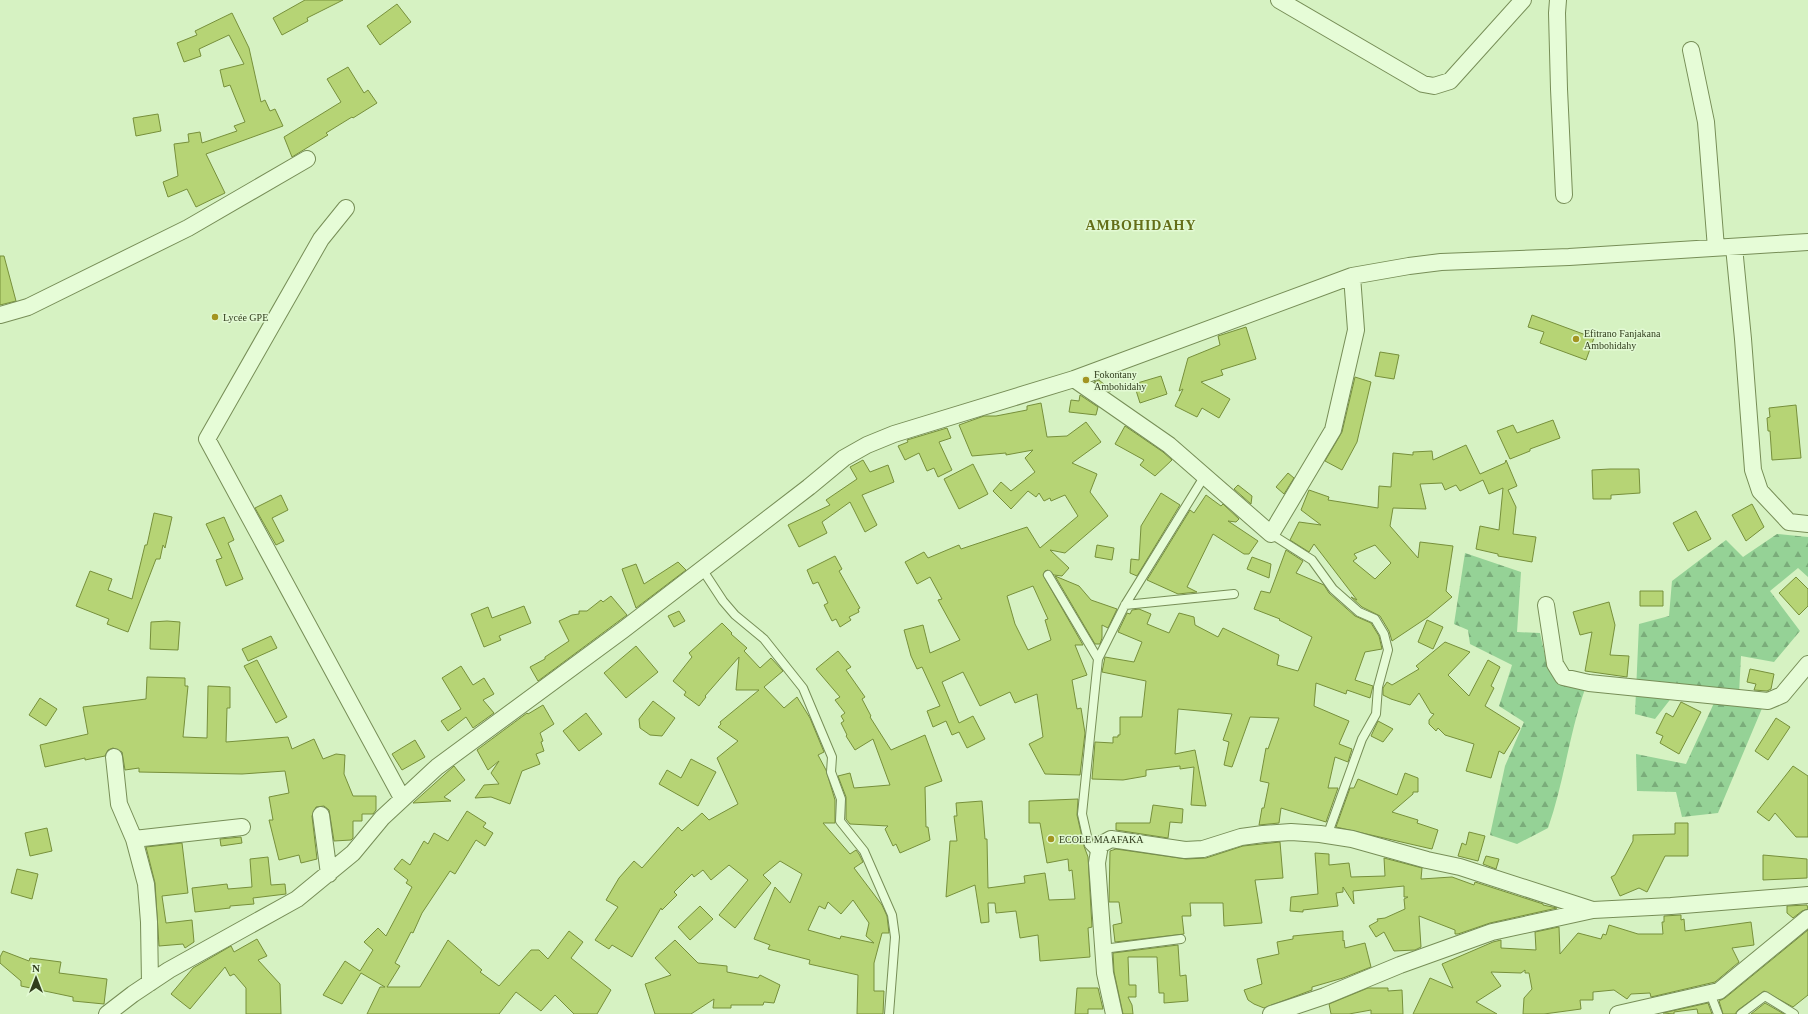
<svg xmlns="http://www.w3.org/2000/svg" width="1808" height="1014" font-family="'Times New Roman',serif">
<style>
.forest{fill:url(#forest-firs)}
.building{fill:#b6d475;stroke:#77903b;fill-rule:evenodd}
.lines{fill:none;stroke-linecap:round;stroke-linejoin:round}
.lane-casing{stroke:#778e57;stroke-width:10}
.street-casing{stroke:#778e57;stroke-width:18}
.lane{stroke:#e6fcd7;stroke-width:8}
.street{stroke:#e6fcd7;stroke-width:16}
.poi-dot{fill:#a39521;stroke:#e2f9d3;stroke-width:1.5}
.labels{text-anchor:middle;stroke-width:3;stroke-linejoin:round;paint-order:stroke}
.poi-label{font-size:10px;fill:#313d1d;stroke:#e2f9d3;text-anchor:start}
.district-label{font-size:14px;font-weight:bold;letter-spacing:1px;fill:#646e18;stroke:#e2f9d3}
</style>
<defs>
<pattern id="forest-firs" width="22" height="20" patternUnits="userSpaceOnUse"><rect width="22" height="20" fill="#95d296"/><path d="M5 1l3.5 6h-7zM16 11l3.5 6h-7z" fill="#7aac7a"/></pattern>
</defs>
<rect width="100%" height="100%" fill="#d6f2c2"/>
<path class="forest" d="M1777,534L1808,537V577L1798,568L1770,591L1800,631L1774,662L1741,656L1739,694L1763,706L1718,813L1682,817L1676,792L1637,791L1636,754L1686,764L1714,703L1676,692L1655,719L1635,714L1639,624L1669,616L1672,581L1726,540L1743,557Z
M1465,553L1521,572L1517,632L1540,633L1548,669L1585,689C1569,734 1564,783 1548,828L1517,844L1490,835L1505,766L1524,722L1499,706L1512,665L1470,644L1468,630L1454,624Z"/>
<path class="building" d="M305,0H343L307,18L308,21L282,35L273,18Z
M397,4L411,22L380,45L367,26Z
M232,13L249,48L261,102L265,100L270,111L275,109L283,126L206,154L225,193L196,207L187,189L168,197L163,182L178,176L174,144L189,142L188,134L200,132L202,143L237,131L234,126L245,122L230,85L224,87L220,70L244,64L229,35L199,49L201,56L184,62L177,43L197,35L195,31Z
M348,67L364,93L368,90L377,103L353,118L352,117L326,133L328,135L292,157L284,137L341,102L327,79Z
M158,114L161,131L136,136L133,118Z
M0,256H4L16,301L0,305Z
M1532,315L1594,338L1586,360L1540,343L1544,332L1528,327Z
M1246,327L1256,359L1221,370L1223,375L1201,382L1230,399L1219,418L1202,408L1197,417L1175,406L1183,389L1179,391L1188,358L1220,345L1218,336Z
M1380,352L1399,355L1394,379L1375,376Z
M1161,376L1167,394L1140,403L1134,384Z
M1355,377L1371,382L1357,442L1342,470L1325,461L1342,432Z
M1099,380L1111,390L1110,392L1094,382Z
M1080,395L1098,407L1096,415L1069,412L1071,400L1079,401Z
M1041,403L1047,437L1067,436L1086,422L1101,442L1072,463L1097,474L1090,492L1108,516L1065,553L1050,550L1069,568L1062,576L1054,575L1048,570L1045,571L1043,575L1083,645H1075L1087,675L1072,680L1077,709L1081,708L1085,733L1080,775L1045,774L1029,744L1043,737L1037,694L1015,703L1010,692L980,706L963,672L942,682L959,723L973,716L985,739L967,748L959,732L952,735L946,721L933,727L927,711L940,706L922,667L917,669L911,656L904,630L923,625L930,653L960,640L938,600L942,599L930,577L917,584L905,562L924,552L928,558L959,545L961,549L1027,527L1040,548L1078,516L1065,495L1051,501L1050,498L1044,501L1039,493L1036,497L1028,491L1011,509L993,491L1001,482L1011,491L1035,472L1025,458L1033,450L1006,455V453L972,456L959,425L984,416H996L1027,410V406ZM1033,586L1048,619L1045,620L1051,640L1028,650L1015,624L1007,596Z
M1796,405L1801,458L1772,460L1770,431H1768L1767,418L1770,417L1769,408Z
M1553,420L1560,438L1530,449V451L1510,459L1497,431L1513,425L1517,433Z
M1125,426L1163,452L1172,460L1155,476L1140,465L1144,460L1115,444Z
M947,428L951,438L939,442L952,470L938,477L934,468L927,471L919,453L905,460L898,446L908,442L907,440Z
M1466,445L1480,474L1505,463L1506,460L1517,486L1508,490L1516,507L1513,534L1536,537L1532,562L1498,556V554L1476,549L1480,526L1499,530L1503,488L1489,494L1483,480L1460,491L1456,485L1445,490L1442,483L1420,484L1426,509L1393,508L1390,526L1418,558L1420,542L1453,546L1446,591L1452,597L1428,617L1392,641L1389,631L1380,616L1362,607L1351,597L1357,600L1314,544L1309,552L1290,540L1299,522L1321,525L1301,510L1309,490L1329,497L1328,500L1378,508L1379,486L1391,487L1393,453L1413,455V452L1432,451L1433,460ZM1375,545L1391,563L1375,579L1353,561L1357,558L1354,554Z
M863,460L870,472L888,465L894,482L862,495L877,525L865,532L850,502L822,522L827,533L799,547L788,525L830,505L826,500L857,479L850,467Z
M973,464L988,494L959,509L944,479Z
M1610,469H1639L1640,493L1611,495V499H1593L1592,470Z
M1288,473L1294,478L1284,494L1276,487Z
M1238,485L1252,496L1251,504L1234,489Z
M1161,493L1180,505L1137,576L1130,573L1131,559L1139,560L1141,526Z
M281,495L288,510L272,518L284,541L276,545L255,508Z
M1206,495L1221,506L1223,504L1239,519L1236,522L1228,521L1258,541L1249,554H1244L1213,534L1187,587L1197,592L1178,594L1147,580L1190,510L1194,513Z
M1752,504L1764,527L1746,541L1732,515Z
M1696,511L1711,539L1688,551L1673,523Z
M154,513L172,517L165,548L163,545L160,559H156L128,632L107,624L109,619L76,606L90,571L112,579L108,590L132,599L145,545H147Z
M224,517L234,540L228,543L243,579L226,586L216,560L222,558L206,524Z
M1097,545L1114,548L1112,560L1095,557Z
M1286,550L1303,561L1296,573L1324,585L1329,593L1355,616L1371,623L1379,636L1382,649L1365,652L1355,680L1373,686L1370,698L1347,690L1346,694L1316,683L1314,706L1349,721L1339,744L1352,749L1348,762L1335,757L1328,788H1338L1326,822L1281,808L1279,823L1259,825L1262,808H1264L1269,783L1260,781L1266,748L1268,749L1279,718L1250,717L1232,767L1224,765L1229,742L1223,740L1232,714L1178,709L1175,754L1195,750L1206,806L1191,805L1194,767L1180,769V766L1146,770V776L1123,780L1092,779L1095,742L1113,743V737H1118V735H1120V717H1142L1146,681L1102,672L1105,657L1134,662L1142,642L1118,632L1127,613L1130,614L1132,610L1139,609L1151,614L1147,624L1169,633L1179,613L1194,617L1195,625L1218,637L1223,628L1279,655L1277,665L1298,671L1312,637L1279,620L1280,619L1254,609L1261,591L1270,593Z
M835,556L842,569L839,571L860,608L858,609L859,612L849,617L851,620L840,627L836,619L832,621L824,605L828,603L818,582L813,584L807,570Z
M1252,557L1271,564L1269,578L1247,569Z
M678,562L686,570L636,608L622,569L636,564L644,584Z
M1055,576L1079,586L1091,600L1117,609L1108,628L1102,625V638L1100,644H1095Z
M1796,577L1808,589V606L1799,615L1779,593Z
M1640,591H1663V606H1640Z
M611,596L627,615L538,681L530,667L545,659V657L569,641L559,621L572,615L579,614V611H587L601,600L603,602Z
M1609,602L1615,625L1610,655L1629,656L1627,677L1585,671L1592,632L1580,635L1573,612Z
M524,606L531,623L499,636L501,640L484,647L471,614L488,607L492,618Z
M679,611L685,621L674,627L668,616Z
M1427,620L1443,627L1433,649L1418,642Z
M167,621L180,622L178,650L150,649L151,622Z
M722,623L732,633L731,634L747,648L744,651L760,668L771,658L783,671L764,687L784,708L797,697L810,718L824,752L818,755L826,770L835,800V823H823L850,854L856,850L859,854L863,862L854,868L882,905L887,916L889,933H882L874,963V991H884L883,1014H857L858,975L809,964L810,960L768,949L770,945L754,939L775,887L790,903L802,874L780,861L763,875L771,883L735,928L719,915L748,880L729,865L711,880L703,870L694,877L692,874L674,892L677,895L662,910L661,908L632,957L612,945L609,949L595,940L618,907L606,900L619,878L634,861L642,868L678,827L682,831L702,813L709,820L738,804L717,758L738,741L718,727L721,724L720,722L759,690H736L739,657L705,696L706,697L699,706L684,695L686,692L673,681L692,657L689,653ZM853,900L869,923L866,936L874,943L841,936L840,939L808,930L819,906L825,909L828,902L841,914Z
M271,636L277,648L248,661L242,649Z
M1445,642L1470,652L1448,675L1469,696L1488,660L1500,667L1491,686L1494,688L1485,706L1520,728L1504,754L1499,751L1491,778L1466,771L1474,744L1445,735L1438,728L1436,731L1429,724V720L1434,714L1431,713L1419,693L1410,705L1391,699L1383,695V688L1387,682L1392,685L1419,669L1416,666Z
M636,646L658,672L626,698L604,673Z
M838,651L851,667L846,670L865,697L862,699L871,716L870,717L891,750L925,735L942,781L925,787L926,827H928L930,840L900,853L896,844L893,846L885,829L888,826L850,824L846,819V797L838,776L850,773L854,788L890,785L873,739L855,750L846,736L847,735L841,723L844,721L841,716L845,713L835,700L840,697L816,669Z
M257,660L287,717L276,723L244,666Z
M461,666L473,685L484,678L494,694L483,700L494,713L473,728L466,717L448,731L441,721L461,709L442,678Z
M1750,669L1774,674L1771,689L1767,691L1754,690L1756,684L1747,682Z
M147,677L185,678V686H188L183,737L207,738L208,686L230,687V708H227L226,742L288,737L292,749L314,739L323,759L336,754L345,755L344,774L353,796H376V810L373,814H362V821H353V838L351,840L334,841L329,810L324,806L316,807L312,816L317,859L301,863L299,855L279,860L269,820H273L269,797L289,793L285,771L242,774L139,772V768L125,770L122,752L113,748L108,750L105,756L85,760V758L45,767L40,745L88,734L83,707L146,699Z
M40,698L57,709L46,726L29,715Z
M653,701L675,718L662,736L650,735L640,728L639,719Z
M1681,702L1701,712L1679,754L1660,743L1663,736L1656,733L1666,713L1673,717Z
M543,705L554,724L540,733L543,741L541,742L544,751L536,754L540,764L522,771L510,804L491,797L475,798L484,785L499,784L491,773L499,761L488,770L477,750L527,713L528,714Z
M586,713L602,734L579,751L563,731Z
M1776,718L1790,727L1768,760L1755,751Z
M1378,721L1393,729L1383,742L1371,736Z
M415,740L425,757L402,770L392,754Z
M691,759L716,772L698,806L659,784L667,770L681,778Z
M454,766L465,780L444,797L451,801L413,803Z
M1793,766L1808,776V837H1796L1775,813L1769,821L1757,812Z
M1405,773L1418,778V792H1413V794L1392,812L1418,820L1417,823L1438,830L1432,849L1336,827L1350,788H1354L1358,779L1397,795Z
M1078,799L1077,815L1084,846L1088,857L1092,927L1088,928L1090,957L1040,961L1038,935L1020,938L1016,911L996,913L995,903H988L989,922L981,923L975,885L946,897L950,841H957L954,816H957L956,803L982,801L985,839H987L988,888L1025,883L1024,876L1045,873L1049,900L1075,899L1072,870L1069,871L1068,859L1047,863L1040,823H1029V801Z
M1153,805L1183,809L1182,823L1170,822L1168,838L1116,830V823H1150Z
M467,811L486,823L483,827L493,833L485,846L476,840L455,874L450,871L422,913L413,933L411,932L395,963L400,966L387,987H420L448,940L482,970L480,972L499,986L531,950H539L548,959L569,931L583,942L571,958L611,990L597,1014H574L555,995L541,1011L516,992L499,1014H367L380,987H385L361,973L342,1004L323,995L345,961L360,971L373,950L364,942L378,928L386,936L412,887L406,883L408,880L394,869L402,859L410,865L424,841L428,844L434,833L448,841Z
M1675,823H1688V856H1665L1647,892L1639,888L1620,896L1611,877L1615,875L1633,841V835L1675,834Z
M47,828L52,851L30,856L25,833Z
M1469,832L1485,836L1478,861L1458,856L1462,843L1466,845Z
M241,837L242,843L221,846L220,839Z
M1280,842L1283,878L1255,880L1262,923L1224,926L1223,903H1190L1191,916H1182L1184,934L1115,942L1113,925L1122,923L1119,902H1109L1110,851L1116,849L1186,859L1206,858L1243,846Z
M182,843L188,893L162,896L166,923L192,920L194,942L185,948L183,944L159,946L155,883L146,847Z
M1315,853L1329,854V865L1349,863L1351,877L1385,876L1384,858L1422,868L1421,879L1452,877L1474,885L1475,882L1543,904V905L1557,908L1490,923L1458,934H1455V930L1419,916L1421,947L1415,950L1394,951L1384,932L1376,937L1369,926L1378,921L1377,919L1385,918L1405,909L1404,899L1408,897H1404V886L1353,891L1354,904L1343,887V892L1336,893L1338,906L1303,910V912L1290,911L1291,897L1318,894Z
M1763,855L1807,859V878L1763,880Z
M1486,856L1499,859L1496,869L1483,864Z
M268,857L271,885L285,884L286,894L253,898L254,904L230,906V908L195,912L192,888L227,884L228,889L252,887L250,859Z
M17,869L38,874L32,899L11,893Z
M1807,905L1808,909L1802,911L1793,918L1787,913V906Z
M700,906L713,919L690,940L678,927Z
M1681,915V920L1684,919L1685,931L1751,922L1754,945L1732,948L1739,962L1715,982L1651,997L1650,993L1631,994L1627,999L1614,990L1593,992V1000H1580L1581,1009L1544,1014H1523L1524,998L1532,989L1529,973H1525V970L1521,973L1491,972L1501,986L1476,1002L1497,1014H1413L1430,978L1453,988L1442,964L1493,942L1501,940V948L1536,950L1535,932L1559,927L1560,954L1578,933L1601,939L1603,934L1606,935L1609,925L1638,934H1663L1662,922H1664V916Z
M1808,930V995L1793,1007L1764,991L1738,1010L1735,1014H1723L1719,1001L1725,998Z
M1343,931V941L1344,940L1345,948L1365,943L1371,967L1343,978L1312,987V990L1264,1008L1254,1004L1248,1000L1244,990L1262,984L1257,959L1279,954L1277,942L1293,939V936Z
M257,939L267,956L258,960L280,984L281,1014H246V988L234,974L230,976L225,967L190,1009L171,994L193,968L231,946L234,952Z
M675,940L698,963L727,966V972L758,978L760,975L780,985L774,1003L764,1002L763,1005H731V1008H713L714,999L691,1014H655L645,984L671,975L655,958Z
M1178,945L1180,976L1186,975L1188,1001L1164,1003V993H1159L1157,957H1128L1129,985H1136V997H1128L1132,1005L1133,1014H1123L1114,972L1113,953Z
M3,951L29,961L30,958L61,962L59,973L107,979L104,1004L73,1001V997L21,986V981L0,963V957Z
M1077,988H1098L1103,1009H1088V1014H1075Z
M1368,988H1388V991L1402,990L1403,1014H1371V1010L1349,1014H1331L1329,1004Z
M1708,1003L1712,1014H1698L1697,1009L1674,1012V1014L1663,1013Z
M1765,1003L1784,1014H1751Z"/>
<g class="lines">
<g class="lane-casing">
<path id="lane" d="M1271,534L1312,560L1333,589L1359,612L1375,619L1384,634L1388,650L1378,687L1376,714L1362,739L1327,836
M702,569L723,601L735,615L764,639L803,688L832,757L831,772L841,799L840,821L864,851L892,915L895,937L889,1014
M1048,575L1098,659
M1125,605L1234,594
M1097,853L1089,845L1082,814L1098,659L1125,605L1204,477
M1103,949L1181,939
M1710,993L1718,1014
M1741,1014L1765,996L1794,1014"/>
</g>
<g class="street-casing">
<path id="street" d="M1279,0L1423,84L1434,86L1450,81L1523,0
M1558,0L1557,13L1559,89L1564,195
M1691,50L1706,122L1716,248
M346,208L321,239L207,439L402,798
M1734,247L1743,339L1753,470L1760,491L1789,522L1808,524
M0,315L28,307L188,228L307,159
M1074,379L1169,445L1271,534L1333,430L1356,330L1352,276
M1546,605L1555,664L1563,677L1589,683L1768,701L1782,695L1808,664
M114,757L119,804L134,839L146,884L149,922L150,983
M321,815L329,874
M134,839L242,827
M107,1014L133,994L169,970L297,899L353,853L382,818L437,767L623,630L809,487L844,458L867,445L894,434L1074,379L1352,276L1409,266L1441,262L1569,257L1808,242
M1114,1014L1105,973L1097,863L1100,845L1111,839L1185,850L1203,849L1241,837L1263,834L1291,832L1320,834L1352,839L1427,860L1460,867L1593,910
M1271,1014L1325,996L1400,965L1492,932L1593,910L1671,906L1808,895
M1618,1014L1719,991L1808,918"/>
</g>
<use href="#lane" class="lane"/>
<use href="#street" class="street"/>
</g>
<g class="poi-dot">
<circle cx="215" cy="317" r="4"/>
<circle cx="1576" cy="339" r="4"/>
<circle cx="1086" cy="380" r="4"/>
<circle cx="1051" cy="839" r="4"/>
</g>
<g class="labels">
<g class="poi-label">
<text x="223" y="321">Lycée GPE</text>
<text x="1584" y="337">Efitrano Fanjakana<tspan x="1584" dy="12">Ambohidahy</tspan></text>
<text x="1094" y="378">Fokontany<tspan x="1094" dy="12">Ambohidahy</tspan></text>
<text x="1059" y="843">ECOLE MAAFAKA</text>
</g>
<g class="district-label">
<text x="1141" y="230">AMBOHIDAHY</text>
</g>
</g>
<g transform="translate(36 978)" stroke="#e2f9d3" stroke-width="3" paint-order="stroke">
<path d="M0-3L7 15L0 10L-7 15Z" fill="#313d1d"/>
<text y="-6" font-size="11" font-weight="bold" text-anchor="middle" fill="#313d1d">N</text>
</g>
</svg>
